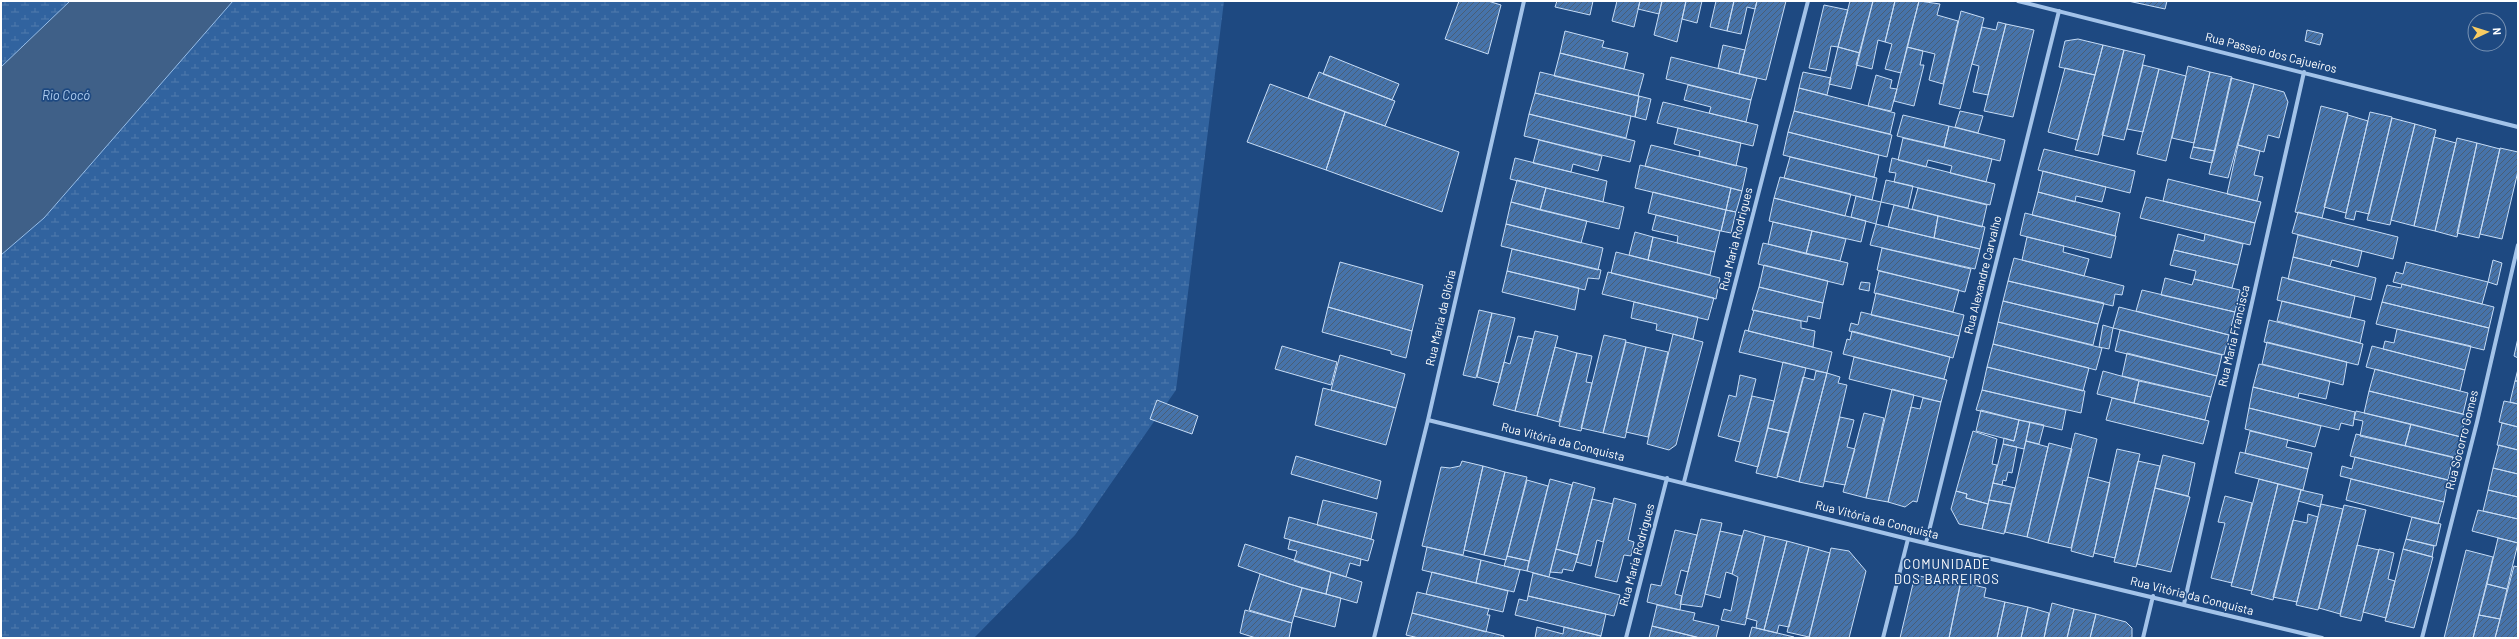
<svg xmlns="http://www.w3.org/2000/svg" width="2519" height="639" font-family="Barlow,sans-serif">
<style>
.wetland{fill:url(#wetland-marsh)}
.water{fill:#3f6088;stroke:#96beea}
.building{fill:url(#building-hatch);stroke:#c7ddf7}
.lines{fill:none;stroke-linecap:round;stroke-linejoin:round}
.street{stroke:#a3c3e9;stroke-width:4}
.labels{text-anchor:middle;stroke-width:3.5;stroke-linejoin:round;paint-order:stroke}
.street-label{font-size:12px;fill:#fff;stroke:#1e4981}
.water-label{font-size:13px;font-style:italic;fill:#aecdf0;stroke:#1e4981}
.neighbourhood-label{font-size:13px;letter-spacing:1px;fill:#fff;stroke:#1e4981}
</style>
<defs>
<pattern id="wetland-marsh" width="20" height="14" patternUnits="userSpaceOnUse"><rect width="20" height="14" fill="#31639f"/><path d="M1 5h8M5 5V1M11 12h8M15 12V8" fill="none" stroke="#507aad"/></pattern>
<pattern id="building-hatch" width="6" height="6" patternUnits="userSpaceOnUse"><rect width="6" height="6" fill="#4673aa"/><path d="M-1 1l2-2M0 6l6-6M5 7l2-2" fill="none" stroke="#495e76"/></pattern>
</defs>
<rect width="100%" height="100%" fill="#1e4981"/>
<path class="wetland" d="M1,1H70L1,67Z
M233,1H1224L1176,390L1075,535L974,638H1V255L44,218Z"/>
<path class="water" d="M70,1H233L44,218L1,255V67Z"/>
<path class="building" d="M1459,1H1488L1501,5L1488,54L1445,39Z
M1557,1H1593L1590,15L1555,7Z
M1617,1H1640L1634,27L1612,21Z
M1640,1H1662L1659,14L1638,9Z
M1662,1H1686L1677,42L1654,35Z
M1686,1H1702L1697,23L1682,19Z
M1716,1H1734L1727,31L1710,27Z
M1734,1H1757L1755,9L1747,7L1741,34L1727,31Z
M1757,1H1786L1766,80L1739,74Z
M1850,1H1873L1860,53L1838,47Z
M1873,1H1895L1885,42L1878,40L1872,69L1856,65Z
M1895,1H1919L1901,73L1885,69L1892,44L1885,42Z
M1919,1L1940,4L1937,15L1958,21L1943,84L1929,80L1935,54L1907,47Z
M2128,1H2167L2165,9Z
M1824,5L1848,10L1838,47L1831,46L1826,71L1809,68Z
M1961,11L1984,18L1960,109L1939,104Z
M1998,22L2006,24L1988,95L1973,92L1979,66L1972,64L1982,27L1996,30Z
M2006,24L2034,30L2013,117L1984,111Z
M2307,30L2323,34L2320,45L2305,41Z
M1565,31L1604,41L1602,47L1628,53L1624,69L1560,53Z
M2078,39L2103,45L2095,75L2059,67L2065,41Z
M1723,45L1745,50L1739,74L1718,68Z
M2103,45L2124,50L2098,155L2075,150Z
M1838,47L1860,53L1851,89L1829,84Z
M1907,47L1923,51L1920,65H1924L1914,106L1894,101Z
M2124,50L2145,55L2124,140L2102,135Z
M1560,53L1644,74L1638,96L1554,76Z
M1330,56L1399,84L1392,100L1323,74Z
M1671,57L1757,78L1751,100L1666,79Z
M2143,65L2159,69L2143,132L2127,129Z
M2188,66L2210,72L2194,143L2172,138Z
M2065,68L2095,75L2078,140L2048,132Z
M2159,69L2186,76L2166,161L2137,154Z
M1319,72L1395,101L1385,126L1308,98Z
M1540,72L1639,96L1635,117L1535,93Z
M1803,72L1831,78L1827,95L1799,88Z
M2210,72L2232,77L2215,151L2193,147Z
M1876,75L1892,80L1890,88L1897,89L1891,111L1868,106Z
M2231,78L2254,84L2228,178L2209,174Z
M1270,84L1345,112L1326,170L1247,142Z
M2254,84L2284,92L2288,102L2279,138L2268,135L2264,152L2238,145Z
M1688,85L1751,100L1746,122L1709,113L1711,107L1684,100Z
M1799,88L1895,113L1890,134L1794,111Z
M1535,93L1631,116L1626,138L1529,114Z
M1639,96L1651,99L1646,120L1635,117Z
M1663,102L1758,125L1753,146L1657,123Z
M2321,106L2348,113L2322,218L2295,212Z
M1794,111L1892,135L1887,157L1788,132Z
M1960,111L1983,116L1978,133L1955,127Z
M1345,112L1459,152L1442,212L1326,170Z
M2370,112L2392,117L2369,214L2356,211L2354,220L2345,218Z
M1529,114L1635,141L1630,162L1524,136Z
M1903,115L1949,126L1944,147L1897,136Z
M2348,115L2368,121L2346,213L2324,207Z
M2392,118L2415,124L2390,225L2367,220Z
M2415,124L2436,130L2414,226L2391,220Z
M1949,126L2005,140L2000,161L1944,147Z
M1678,128L1741,143L1736,166L1699,156L1700,151L1674,144Z
M1788,132L1879,155L1874,177L1783,155Z
M2434,137L2456,143L2435,231L2414,226Z
M1903,138L1992,159L1986,182L1950,173L1952,166L1928,160L1926,167L1898,160Z
M2457,138L2477,143L2457,237L2435,231Z
M1539,140L1602,156L1598,171L1573,164L1571,172L1533,163Z
M2477,143L2500,149L2479,238L2457,233Z
M1651,145L1747,168L1742,191L1645,166Z
M2238,145L2260,151L2254,175L2263,177L2257,201L2227,194Z
M2193,147L2215,151L2212,163L2190,158Z
M2500,148L2518,152V171L2502,239L2480,234Z
M2044,149L2135,171L2130,193L2038,170Z
M1790,157L1877,178L1872,200L1784,178Z
M1515,158L1607,181L1603,202L1510,179Z
M1892,158L1995,184L1990,205L1894,182L1896,173L1889,172Z
M1640,165L1731,188L1726,210L1635,188Z
M2043,171L2106,187L2102,202L2076,196L2075,202L2038,192Z
M1780,177L1851,194L1845,216L1774,198Z
M2168,179L2261,202L2255,223L2163,201Z
M1517,180L1546,188L1540,210L1511,202Z
M1886,180L1913,186L1908,208L1881,202Z
M1546,188L1624,207L1619,229L1540,210Z
M1731,188L1742,191L1736,212L1726,210Z
M1918,188L1987,205L1982,227L1912,209Z
M1653,192L1726,210L1721,231L1648,213Z
M2038,192L2120,213L2115,236L2032,215Z
M1856,196L1881,202L1876,224L1851,217Z
M2146,197L2255,223L2250,245L2140,218Z
M1774,198L1866,221L1861,242L1769,221Z
M1511,202L1587,221L1581,243L1506,224Z
M1894,205L1938,216L1934,238L1888,227Z
M1726,210L1736,212L1731,233L1721,231Z
M2298,212L2398,237L2393,259L2292,233Z
M2025,213L2116,236L2111,258L2020,235Z
M1656,215L1720,231L1715,252L1677,243L1678,236L1652,230Z
M1938,216L1985,227L1980,249L1934,238Z
M1773,222L1812,231L1806,254L1768,244Z
M1506,224L1603,248L1598,270L1501,246Z
M1876,224L1980,249L1975,269L1870,245Z
M1812,231L1846,239L1840,261L1806,254Z
M1635,232L1653,237L1648,260L1629,255Z
M2178,234L2204,241L2205,234L2243,244L2238,265L2174,250Z
M2298,235L2362,251L2358,267L2332,260L2330,266L2293,257Z
M1653,237L1715,252L1710,275L1648,260Z
M2027,237L2064,246L2063,252L2089,259L2084,276L2022,260Z
M1763,243L1848,263L1843,285L1758,264Z
M1882,248L1971,269L1965,292L1877,270Z
M1512,249L1601,270L1599,279L1588,278L1585,290L1507,271Z
M2174,250L2238,265L2232,288L2194,279L2196,271L2170,265Z
M1616,252L1720,278L1716,299L1611,273Z
M2293,257L2376,278L2371,300L2288,279Z
M2014,258L2124,286L2122,295L2115,294L2113,306L2008,281Z
M2493,260L2502,263L2497,285L2488,282Z
M1340,262L1423,285L1412,331L1328,307Z
M2406,262L2488,282L2482,304L2393,282L2396,272L2403,274Z
M1764,265L1828,281L1823,303L1759,287Z
M1507,271L1579,288L1575,310L1502,292Z
M1879,271L1959,290L1953,312L1874,293Z
M1608,272L1714,298L1708,320L1602,294Z
M2282,277L2355,296L2350,318L2277,300Z
M2165,278L2192,285L2194,279L2240,290L2235,312L2161,295Z
M2008,281L2104,303L2098,324L2003,301Z
M1861,282L1870,283L1869,291L1859,289Z
M2402,284L2494,307L2489,328L2382,302L2387,285L2401,288Z
M1759,287L1823,303L1820,319L1808,316L1807,322L1752,310Z
M2142,290L2235,312L2229,335L2136,311Z
M1876,293L1964,315L1959,336L1871,315Z
M2003,301L2098,324L2093,345L1998,322Z
M2282,301L2365,321L2360,343L2277,321Z
M1634,302L1698,317L1693,339L1656,330L1657,324L1631,318Z
M2382,302L2489,328L2484,350L2376,324Z
M1328,307L1412,331L1406,358L1391,354V351L1322,332Z
M2119,307L2229,335L2224,355L2113,328Z
M1479,310L1492,313L1476,378L1463,375Z
M1754,310L1801,321V328L1815,331L1813,347L1748,331Z
M1861,312L1959,336L1953,358L1849,331L1851,323L1858,325Z
M1492,313L1515,318L1499,383L1477,377Z
M2269,320L2363,344L2358,365L2264,342Z
M1998,322L2102,348L2096,370L1993,344Z
M2103,325L2113,328L2109,349L2099,347Z
M2397,329L2471,346L2465,370L2383,349L2385,341L2394,343Z
M1745,330L1832,352L1827,373L1739,352Z
M2120,330L2222,355L2217,376L2115,351Z
M1535,331L1558,336L1537,416L1515,411Z
M1852,331L1950,357L1944,379L1843,354L1847,339L1850,340Z
M1673,334L1703,342L1676,445L1669,450L1647,444Z
M1604,335L1626,340L1603,433L1581,428Z
M1518,336L1533,339L1515,411L1493,405L1504,362L1510,364Z
M2518,338V358L2514,356Z
M1626,342L1646,347L1625,438L1603,433Z
M2267,342L2347,362L2343,385L2262,364Z
M1993,344L2089,368L2083,391L1987,367Z
M1282,346L1337,362L1331,385L1275,369Z
M2372,346L2465,370L2460,391L2366,367Z
M1555,347L1577,353L1559,422L1537,416Z
M1646,347L1668,352L1648,437L1626,432Z
M1577,353L1592,356L1586,382L1592,383L1581,431L1559,426Z
M2127,353L2217,376L2211,397L2122,376Z
M1340,355L1405,374L1396,408L1331,390Z
M1854,357L1947,380L1941,402L1849,379Z
M1783,362L1806,368L1789,433L1768,428Z
M2259,364L2330,381L2326,399L2299,393L2298,398L2253,387Z
M1987,367L2085,391L2081,413L1982,390Z
M2375,369L2468,393L2463,414L2369,391Z
M2518,369V381H2515Z
M1816,371L1827,373L1799,482L1777,476L1803,377L1814,380Z
M2103,371L2139,381L2134,403L2097,394Z
M1827,373L1840,377L1838,383L1847,385L1823,487L1799,482Z
M1740,375L1756,379L1740,442L1718,436L1729,395L1736,397Z
M2139,381L2211,397L2205,420L2134,403Z
M2515,381H2518V404L2510,402Z
M2253,387L2355,412L2353,426L2341,423L2339,430L2249,408Z
M1323,388L1396,408L1386,445L1315,425Z
M1892,389L1914,395L1888,502L1866,498Z
M1982,390L2066,410L2062,430L1976,410Z
M2369,391L2466,415L2461,437L2364,413Z
M1752,396L1774,401L1758,467L1735,461Z
M1923,398L1941,402L1917,502L1913,501L1905,507L1888,502L1911,407L1920,409Z
M2112,398L2209,421L2203,444L2106,420Z
M1157,400L1198,416L1192,434L1150,419Z
M2504,401L2518,404V427L2499,422Z
M2249,408L2321,426L2315,447L2245,429Z
M1981,410L2019,420L2014,441L1976,431Z
M2356,411L2411,424L2405,446L2360,436L2363,421L2354,419Z
M1864,413L1884,418L1866,498L1843,492Z
M1840,417L1854,420L1847,447L1855,449L1845,485L1824,481Z
M2019,420L2030,422L2024,449L2003,444L2004,438L2014,441Z
M2030,422L2044,425L2039,444L2026,441Z
M2502,423L2518,427V450L2497,445Z
M2411,424L2461,437L2455,458L2405,446Z
M1768,428L1789,433L1777,478L1756,473Z
M1973,431L1997,439L1992,464L1997,465L1988,504L1966,498L1967,494L1956,491Z
M2250,431L2288,440L2286,447L2312,453L2308,469L2245,453Z
M2075,433L2097,439L2071,548L2048,543Z
M2356,434L2453,457L2448,480L2350,456Z
M2026,441L2048,447L2027,537L2005,532Z
M2049,443L2072,449L2048,543L2027,537Z
M2003,444L2017,447L2012,473L2008,472L2006,481L2003,480L2002,485L1993,483Z
M2499,445L2518,450V474L2493,468Z
M2117,449L2140,454L2115,558L2094,553Z
M2240,452L2308,469L2303,490L2235,473Z
M2163,455L2195,463L2188,496L2155,488Z
M1296,456L1381,481L1377,499L1291,474Z
M2355,457L2448,480L2444,502L2340,476L2342,466L2352,469Z
M1462,461L1483,466L1463,555L1422,546L1441,467L1450,468L1460,466Z
M2138,461L2160,466L2136,567L2114,562Z
M1483,466L1505,472L1484,555L1464,550Z
M2493,468L2518,474V497L2488,490Z
M1505,472L1527,477L1506,560L1484,555Z
M2088,477L2110,483L2093,557L2071,551Z
M1550,479L1572,485L1549,577L1527,571Z
M2259,479L2278,484L2252,591L2231,586Z
M2351,479L2444,502L2438,524L2346,500Z
M1527,480L1548,486L1529,561L1507,556Z
M1573,482L1595,488L1578,555L1556,549Z
M1993,483L2015,488L2011,504L1989,500Z
M2278,484L2301,490L2273,600L2251,594Z
M2155,488L2190,497L2171,572L2137,564Z
M2301,490L2323,495L2320,507L2298,501Z
M2488,490L2518,497V519L2483,511Z
M1956,491L1967,494L1966,498L1988,504L1982,529L1959,524L1951,509Z
M2225,496L2252,503L2232,583L2211,578L2225,523L2218,522Z
M1614,498L1636,504L1628,540L1634,542L1631,556L1624,555L1617,582L1595,577Z
M1592,499L1613,504L1603,542L1597,540L1591,566L1576,562Z
M1323,500L1377,513L1371,539L1317,525Z
M1989,500L2011,504L2004,534L1982,529Z
M2321,504L2343,509L2318,610L2296,605Z
M2344,505L2366,510L2340,614L2319,608Z
M2478,510L2518,519V543L2472,531Z
M2308,514L2318,517L2297,602L2273,597L2293,520L2307,523Z
M1289,517L1374,540L1368,561L1284,538Z
M2412,517L2441,524L2436,546L2406,539Z
M1701,519L1722,523L1702,607L1680,604Z
M1675,530L1697,535L1688,572L1681,570L1675,594L1682,596L1680,610L1647,602L1651,584L1661,586Z
M1744,530L1765,536L1745,625L1721,620L1724,609L1731,611L1738,577L1732,574Z
M1720,531L1742,536L1732,574L1726,572L1720,598L1705,594Z
M1765,536L1787,541L1764,630L1756,628L1757,621L1746,618Z
M2498,538L2518,543L2507,589L2487,584Z
M2406,539L2434,546L2432,557L2403,549Z
M1290,540L1361,559L1360,566L1350,563L1346,577L1294,561L1297,551L1288,549Z
M1787,541L1809,547L1789,627L1779,625L1777,633L1764,630Z
M1245,544L1331,572L1326,594L1289,584L1238,566Z
M2357,545L2379,550L2361,621L2340,616Z
M1427,547L1481,560L1476,583L1422,570Z
M1809,547L1830,553L1809,637L1787,632Z
M1831,548L1849,551L1866,571L1849,638H1809Z
M1556,549L1578,555L1573,571L1563,569L1562,573L1550,572Z
M2379,549L2394,553L2388,579L2395,581L2386,618L2363,612Z
M2403,549L2433,557L2414,628L2385,621Z
M2466,550L2493,557L2473,638H2444Z
M1507,556L1529,561L1527,571L1504,566Z
M1481,560L1520,570L1514,592L1476,583Z
M2514,566L2518,567V638H2495Z
M1331,572L1362,582L1357,603L1326,594Z
M1432,572L1508,591L1503,612L1426,594Z
M1533,573L1620,595L1614,616L1528,596Z
M1260,574L1302,588L1292,623L1249,610Z
M1915,575L1960,585L1949,638H1900Z
M1961,582L1986,588L1984,597L2005,602L1997,638H1949Z
M2487,584L2507,589L2500,619L2479,615Z
M1302,588L1341,598L1335,627L1294,616Z
M1417,592L1489,609L1487,615H1490L1486,632L1412,613Z
M1528,596L1606,614L1601,636L1515,615L1519,599L1527,601Z
M2005,602L2028,607L2021,638H1997Z
M2052,603L2074,609L2067,638H2044Z
M1657,605L1695,613L1693,620L1719,626L1716,638H1700L1652,626Z
M2028,607L2049,613L2044,638H2021Z
M2074,609L2096,614L2090,638H2067Z
M1245,610L1292,623L1289,638H1256L1240,633Z
M1412,613L1504,636L1503,638H1419L1406,635Z
M2096,614L2126,622L2132,628V638H2090Z
M2479,615L2500,619L2495,638H2473Z
M1652,626L1700,638H1649Z
M1537,627L1563,634L1564,627L1601,636L1600,638H1535Z
M1752,627L1794,637V638H1749Z"/>
<g class="lines">
<path class="street" d="M2018,1L2518,127
M1428,420L1908,539L2322,638
M1684,482L1808,1
M1926,543L2059,11
M2184,604L2304,72
M1374,638L1428,420L1524,1
M1626,638L1667,478
M1883,638L1908,539
M2143,638L2153,596
M2422,638L2477,422L2518,245"/>
</g>
<g class="labels">
<g class="street-label">
<text transform="translate(2271 53) rotate(14)" y="4">Rua Passeio dos Cajueiros</text>
<text transform="translate(1736 239) rotate(-76)" y="4">Rua Maria Rodrigues</text>
<text transform="translate(1983 275) rotate(-76)" y="4">Rua Alexandre Carvalho</text>
<text transform="translate(1441 318) rotate(-77)" y="4">Rua Maria da Glória</text>
<text transform="translate(2234 336) rotate(-77)" y="4">Rua Maria Francisca</text>
<text transform="translate(2462 440) rotate(-76)" y="4">Rua Socorro Gomes</text>
<text transform="translate(1563 442) rotate(14)" y="4">Rua Vitória da Conquista</text>
<text transform="translate(1877 520) rotate(14)" y="4">Rua Vitória da Conquista</text>
<text transform="translate(1637 555) rotate(-75)" y="4">Rua Maria Rodrigues</text>
<text transform="translate(2192 596) rotate(14)" y="4">Rua Vitória da Conquista</text>
</g>
<g class="water-label">
<text x="66" y="100">Rio Cocó</text>
</g>
<g class="neighbourhood-label">
<text x="1947" y="569">COMUNIDADE<tspan x="1947" dy="15">DOS BARREIROS</tspan></text>
</g>
</g>
<rect width="2519" height="639" fill="none" stroke="#ffffff" stroke-width="4"/>
<g transform="translate(2487 32) rotate(86)"><circle r="19" fill="#1e4981" stroke="#7892b3"/>
<path d="M0-3L7 15L0 10L-7 15Z" fill="#f8cc62"/>
<text y="-6" font-size="11" font-weight="bold" text-anchor="middle" fill="#ffffff">N</text>
</g>
</svg>
